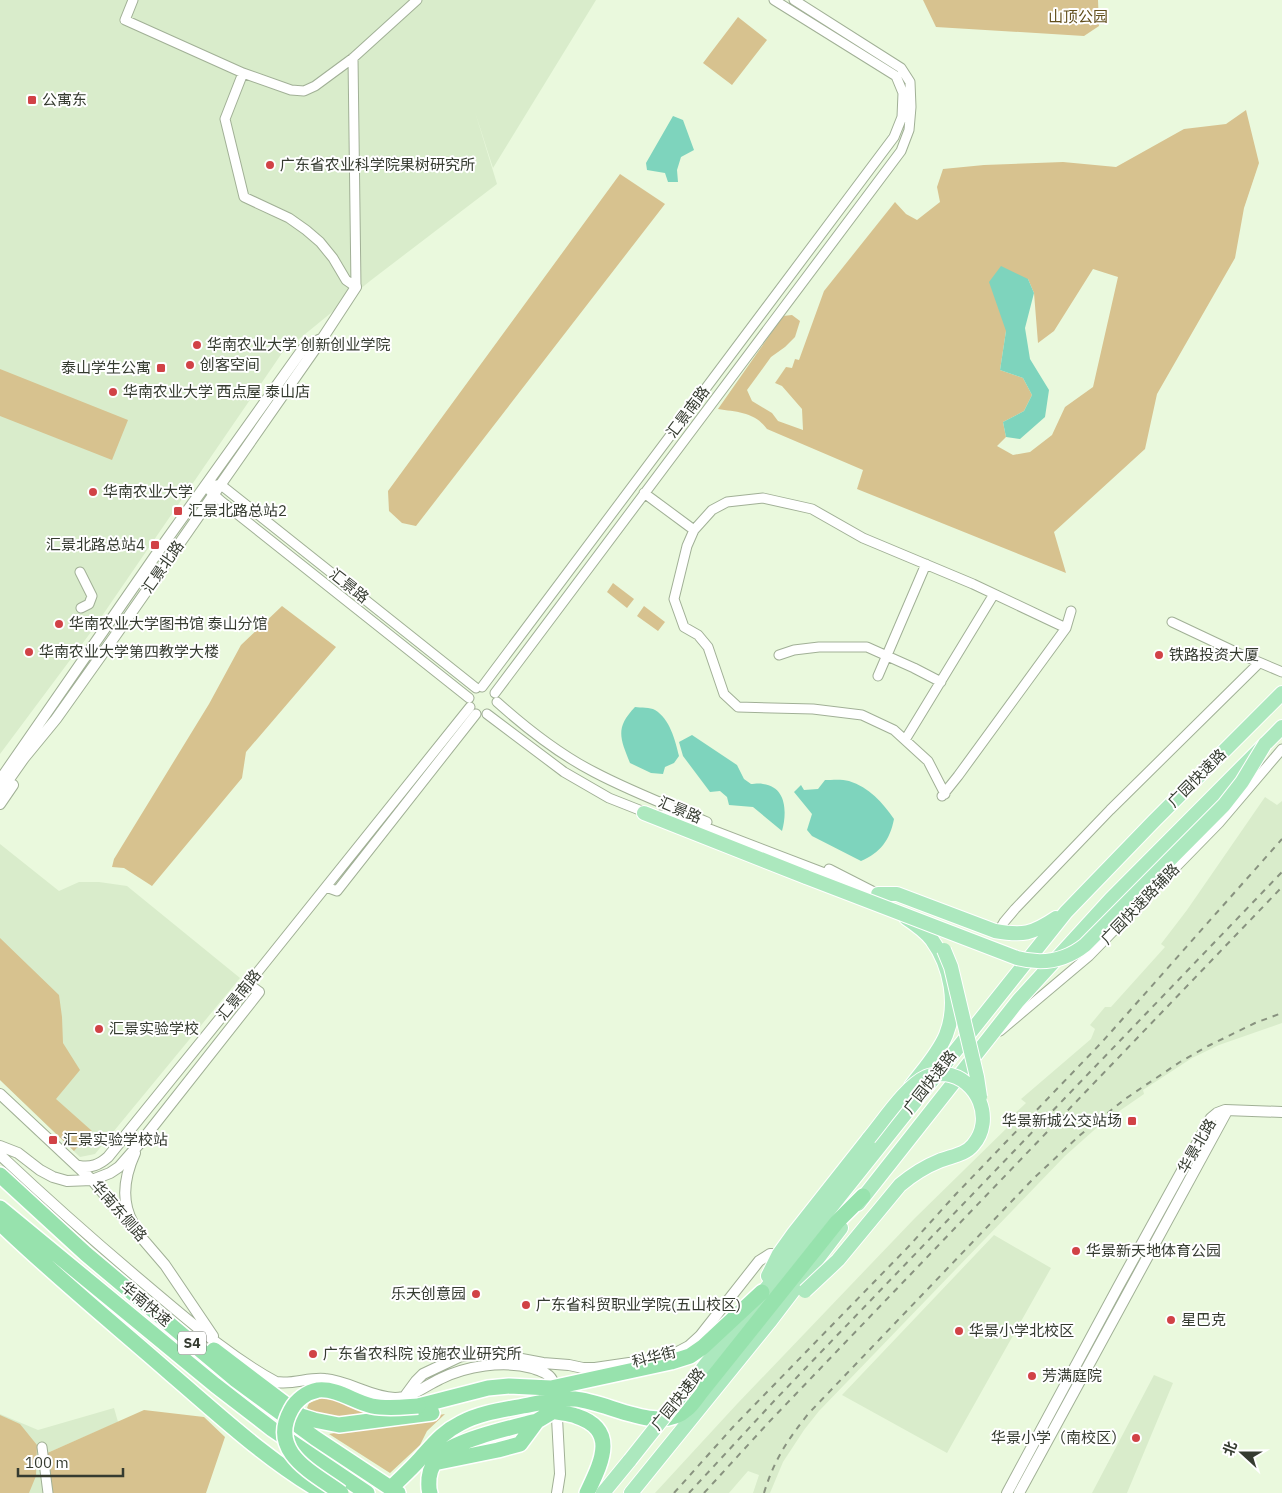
<svg xmlns="http://www.w3.org/2000/svg" width="1282" height="1493" font-family="'IBM Plex Sans','Noto Sans SC',sans-serif">
<style>
.built{fill:#d9eccb}
.green{fill:#d7c28f;fill-rule:evenodd}
.water{fill:#7ed4bd}
.lines{fill:none;stroke-linecap:round;stroke-linejoin:round}
.minor-casing{stroke:#a1b096;stroke-width:11}
.tertiary-casing{stroke:#a1b096;stroke-width:12}
.trunk-casing{stroke:#fff;stroke-width:16}
.motorway-casing{stroke:#fff;stroke-width:18}
.minor{stroke:#fff;stroke-width:9}
.tertiary{stroke:#fff;stroke-width:10}
.trunk{stroke:#ace8be;stroke-width:14}
.motorway{stroke:#97e2ad;stroke-width:15}
.rail{stroke:#88927f;stroke-width:2;stroke-dasharray:6 6;stroke-linecap:butt}
.trunk-bridge-casing{stroke:#fff;stroke-width:16;stroke-linecap:butt}
.motorway-bridge-casing{stroke:#fff;stroke-width:18;stroke-linecap:butt}
.trunk-bridge{stroke:#ace8be;stroke-width:14}
.motorway-bridge{stroke:#97e2ad;stroke-width:15}
.poi-dot{fill:#d14246;stroke:#fff;stroke-width:2}
.labels{text-anchor:middle;stroke-width:4;stroke-linejoin:round;paint-order:stroke}
.shield{fill:#fff;stroke:#72766e;stroke-width:1}
.shield-label{font-size:14px;font-weight:bold;fill:#353b30}
.park-label{font-size:15px;fill:#614e1b;stroke:#fff}
.poi-label{font-size:15px;fill:#353b30;stroke:#fff;text-anchor:start}
.street-label{font-size:15px;fill:#353b30;stroke:#fff}
</style>
<rect width="100%" height="100%" fill="#eaf9dd"/>
<path class="built" d="M0,0H596L493,168L475,112L497,184L370,281L282,353L91,632L0,754Z
M1265,797L1277,805L1282,801V1023L1219,1045L1192,1058L1143,1090L1144,1094L1102,1123L1065,1156L819,1411L804,1430L783,1462L770,1493H753L759,1475L748,1471L729,1493H655L737,1404L915,1218L1013,1122L1009,1119L1026,1103L1021,1099L1091,1039L1095,1029L1090,1025L1105,1007H1111L1165,947L1161,944L1187,910Z
M0,844L59,891L79,882H99L127,886L240,978L95,1154L80,1157L0,1080Z
M994,1235L1051,1268L947,1453L842,1395Z
M1154,1375L1173,1383L1127,1493H1092Z
M114,1408L118,1422L45,1454L51,1493H0V1414L38,1430Z"/>
<path class="green" d="M923,0H1098L1099,26L1084,36L936,27Z
M738,17L767,40L732,85L703,63Z
M1246,110L1259,163L1244,208L1235,258L1157,394L1145,449L1054,532L1066,573L857,489L863,470L767,429C755,412 737,412 718,409L783,316L792,315L800,321L795,337L785,347L771,357L747,390L752,401L772,413L778,421L803,430L802,409L782,386L775,383L786,367L792,368L795,359L799,360L824,291L895,202L906,214L917,220L940,202L937,187L943,169L984,165L1063,162L1116,167L1184,129L1226,124ZM1093,269L1118,277L1093,387L1065,407L1052,435L1030,452L1013,455L997,446L1006,437L1003,422L1024,411L1032,395L1023,378L1000,370L1006,331L1028,279L1034,293L1038,343L1054,331Z
M620,174L665,204L416,526L402,523L389,511L388,491Z
M0,369L128,420L112,460L0,416Z
M613,583L634,599L627,608L607,592Z
M282,606L336,647L246,752L242,778L152,886L124,868L112,867L114,859L209,704L241,645Z
M644,606L665,622L658,631L637,616Z
M0,938L59,995L62,1017L63,1043L80,1070L56,1099L92,1131L74,1151L0,1080Z
M325,1397L342,1400L375,1415L325,1420L307,1408L309,1403Z
M144,1410L204,1417L225,1437L206,1493H51L45,1454Z
M445,1414L427,1431L420,1445L390,1473L329,1434Z
M0,1415L20,1424L37,1445L36,1476L29,1493H0Z"/>
<path class="water" d="M673,116L683,120L694,150L681,157L677,170L678,182H668L665,173L647,170L646,163Z
M1001,266L1028,279L1034,293L1025,328L1030,359L1049,390L1045,417L1020,439L1006,437L1003,422L1024,411L1032,395L1023,378L1000,370L1006,331L989,282Z
M635,707C641,708 650,707 655,710C670,719 675,740 679,756L674,763L665,767L663,774L651,773L630,763C620,738 615,728 635,707Z
M692,735L737,765L744,779L751,784C754,784 759,783 763,784C787,787 787,813 782,831L753,807L729,805L727,797L720,791L710,792L683,756L679,742Z
M825,780C832,780 842,779 849,781C869,787 883,803 894,819C890,840 880,853 861,861L812,836L807,830L812,814L794,792L801,785L804,790L818,789Z"/>
<g class="lines">
<g class="minor-casing">
<path id="minor" d="M133,0L125,20L243,73L291,90L304,91L315,86L353,58L417,0
M353,58L356,287
M243,73L225,119L244,197L289,218L306,230L320,242L333,258L346,280L356,287
M206,485H221L476,688
M210,491L221,501L469,698
M644,493L694,530
M80,572L92,596L89,604L81,608
M1172,622L1242,655L1282,672
M779,655L794,650L819,647H867L914,668L941,682
M878,676L926,564
M482,687L894,137L902,117L903,93L896,76L774,0
M495,693L901,151L909,130L911,107L910,82L901,68L794,0
M497,702C526,728 559,754 594,772C630,791 669,806 707,822
M487,714L564,772L609,798L647,813
M905,740L994,594
M945,794L928,761L894,730L862,715L813,709L738,707L724,694L708,647L698,635L684,627L674,599L687,546L694,530L712,510L727,502L763,498L812,509L863,538L973,584L1066,628
M942,796L958,776L1066,628L1071,611
M660,815L686,820L827,874L855,891
M829,869L878,894
M326,887L337,891L476,714
M998,932L1004,922L1015,909L1110,810L1259,663
M248,984L470,707
M1000,1031L1089,956L1219,823L1282,749
M42,1447L48,1493"/>
</g>
<g class="tertiary-casing">
<path id="tertiary" d="M0,780L160,549L305,346L321,339
M0,792L24,758L56,719L115,636L322,339L356,287
M0,804L13,785
M0,1094L92,1180L165,1265L213,1336
M0,1146L18,1153L40,1170L53,1177L67,1181L92,1180L110,1173L119,1167L140,1143L259,992L248,984L108,1157C99,1165 91,1168 79,1166
M0,1155C51,1203 103,1249 157,1294C195,1326 232,1358 276,1382C293,1385 309,1377 325,1379C349,1381 370,1397 395,1398C411,1398 425,1386 440,1379C466,1366 503,1360 532,1368C540,1371 550,1373 553,1382
M133,1223C120,1200 125,1175 135,1153
M670,1356L689,1346L700,1336L759,1261L770,1254H779
M405,1396L416,1381L423,1374L459,1357L472,1354L506,1356L543,1363L569,1365L583,1368H595L636,1362
M557,1493L560,1474L557,1418
M1007,1493L1118,1287L1211,1118L1217,1113L1225,1110L1282,1112
M1019,1493L1227,1111"/>
</g>
<g class="trunk-casing">
<path id="trunk" d="M644,813L806,877
M878,894H897L995,931C1023,936 1032,934 1056,918
M906,918C915,924 925,931 932,940C951,966 958,1005 946,1035C938,1054 923,1070 911,1086
M858,1204L1018,1001L1111,899L1282,727
M768,1276L779,1254L794,1233L869,1138
M691,1383L1066,912L1154,821L1282,693
M603,1493L630,1460
M631,1493L771,1320L841,1228"/>
</g>
<g class="motorway-casing">
<path id="motorway" d="M0,1175L86,1254L236,1380L315,1438L398,1493
M0,1208L215,1385L272,1429L367,1493
M0,1223C55,1276 114,1324 171,1374C219,1415 269,1462 324,1493
M214,1350L301,1416L314,1420L339,1425L432,1413
M418,1406L488,1388L509,1386L551,1388L671,1362L690,1356L703,1347L762,1292
M546,1408C556,1414 565,1412 576,1416C619,1430 601,1463 587,1493
M434,1463L498,1450L520,1444L537,1421L552,1412L560,1399
M394,1485C402,1477 411,1469 419,1460C433,1445 441,1433 461,1423C480,1413 502,1410 523,1406C540,1403 557,1398 575,1399C609,1402 659,1435 687,1409C693,1404 697,1397 702,1391L837,1222L863,1196
M430,1493C428,1488 429,1483 429,1478C430,1469 435,1460 442,1454C459,1439 514,1427 537,1421"/>
</g>
<use href="#minor" class="minor"/>
<use href="#tertiary" class="tertiary"/>
<use href="#trunk" class="trunk"/>
<use href="#motorway" class="motorway"/>
<path class="rail" d="M674,1493L733,1427L910,1245L956,1194L1103,1041L1282,839
M689,1493L775,1400L1282,872
M704,1493L769,1422L1282,887
M764,1493C774,1460 788,1439 809,1413L1034,1178L1079,1136L1125,1099L1180,1062L1208,1046L1255,1023L1282,1013"/>
<g class="trunk-bridge-casing">
<path id="trunk-bridge" d="M806,877L1017,958C1043,965 1065,961 1085,945L1224,805L1242,782L1265,744
M944,950L951,967L977,1077L980,1097
M805,1291L838,1260L900,1185C912,1175 924,1167 939,1161C951,1156 965,1155 973,1145C995,1120 978,1078 945,1074C939,1074 932,1074 926,1077C906,1086 884,1120 869,1138
M630,1460L691,1383"/>
</g>
<g class="motorway-bridge-casing">
<path id="motorway-bridge" d="M341,1493C312,1472 268,1452 291,1410C296,1400 307,1392 318,1390C337,1388 354,1402 372,1406C387,1409 403,1407 418,1406"/>
</g>
<use href="#trunk-bridge" class="trunk-bridge"/>
<use href="#motorway-bridge" class="motorway-bridge"/>
</g>
<g class="poi-dot">
<rect x="27" y="95" width="10" height="10" rx="2.5"/>
<circle cx="270" cy="165" r="5"/>
<circle cx="197" cy="345" r="5"/>
<circle cx="190" cy="365" r="5"/>
<rect x="156" y="363" width="10" height="10" rx="2.5"/>
<circle cx="113" cy="392" r="5"/>
<circle cx="93" cy="492" r="5"/>
<rect x="173" y="506" width="10" height="10" rx="2.5"/>
<rect x="150" y="540" width="10" height="10" rx="2.5"/>
<circle cx="59" cy="624" r="5"/>
<circle cx="29" cy="652" r="5"/>
<circle cx="1159" cy="655" r="5"/>
<circle cx="99" cy="1029" r="5"/>
<rect x="1127" y="1116" width="10" height="10" rx="2.5"/>
<rect x="48" y="1135" width="10" height="10" rx="2.5"/>
<circle cx="1076" cy="1251" r="5"/>
<circle cx="476" cy="1294" r="5"/>
<circle cx="526" cy="1305" r="5"/>
<circle cx="1171" cy="1320" r="5"/>
<circle cx="959" cy="1331" r="5"/>
<circle cx="313" cy="1354" r="5"/>
<circle cx="1032" cy="1376" r="5"/>
<circle cx="1136" cy="1438" r="5"/>
</g>
<g class="labels">
<rect class="shield" x="178" y="1331.5" width="28" height="23" rx="4"/>
<g class="shield-label">
<text x="192" y="1348">S4</text>
</g>
<g class="park-label">
<text x="1078" y="22">山顶公园</text>
</g>
<g class="poi-label">
<text x="42" y="105">公寓东</text>
<text x="280" y="170">广东省农业科学院果树研究所</text>
<text x="207" y="350">华南农业大学 创新创业学院</text>
<text x="200" y="370">创客空间</text>
<text x="151" y="373" text-anchor="end">泰山学生公寓</text>
<text x="123" y="397">华南农业大学 西点屋 泰山店</text>
<text x="103" y="497">华南农业大学</text>
<text x="188" y="516">汇景北路总站2</text>
<text x="145" y="550" text-anchor="end">汇景北路总站4</text>
<text x="69" y="629">华南农业大学图书馆 泰山分馆</text>
<text x="39" y="657">华南农业大学第四教学大楼</text>
<text x="1169" y="660">铁路投资大厦</text>
<text x="109" y="1034">汇景实验学校</text>
<text x="1122" y="1126" text-anchor="end">华景新城公交站场</text>
<text x="63" y="1145">汇景实验学校站</text>
<text x="1086" y="1256">华景新天地体育公园</text>
<text x="466" y="1299" text-anchor="end">乐天创意园</text>
<text x="536" y="1310">广东省科贸职业学院(五山校区)</text>
<text x="1181" y="1325">星巴克</text>
<text x="969" y="1336">华景小学北校区</text>
<text x="323" y="1359">广东省农科院 设施农业研究所</text>
<text x="1042" y="1381">芳满庭院</text>
<text x="1126" y="1443" text-anchor="end">华景小学（南校区）</text>
</g>
<g class="street-label">
<text transform="translate(688 412) rotate(-53)" y="5">汇景南路</text>
<text transform="translate(163 567) rotate(-55)" y="5">汇景北路</text>
<text transform="translate(349 586) rotate(38)" y="5">汇景路</text>
<text transform="translate(1197 778) rotate(-45)" y="5">广园快速路</text>
<text transform="translate(680 810) rotate(23)" y="5">汇景路</text>
<text transform="translate(1140 904) rotate(-46)" y="5">广园快速路辅路</text>
<text transform="translate(239 995) rotate(-51)" y="5">汇景南路</text>
<text transform="translate(930 1082) rotate(-52)" y="5">广园快速路</text>
<text transform="translate(1197 1146) rotate(-60)" y="5">华景北路</text>
<text transform="translate(119 1211) rotate(49)" y="5">华南东侧路</text>
<text transform="translate(146 1304) rotate(40)" y="5">华南快速</text>
<text transform="translate(654 1357) rotate(-14)" y="5">科华街</text>
<text transform="translate(678 1399) rotate(-51)" y="5">广园快速路</text>
</g>
</g>
<g transform="translate(1242 1453) rotate(291)" stroke="#ffffff" stroke-width="4" paint-order="stroke">
<path d="M0-4L9 19L0 12L-9 19Z" fill="#353b30"/>
<text y="-8" font-size="14" font-weight="bold" text-anchor="middle" fill="#353b30">北</text>
</g>
<path d="M18 1468v8h105v-8" fill="none" stroke="#353b30" stroke-width="2.5"/>
<text x="25" y="1468" font-size="15" fill="#353b30" stroke="#ffffff" stroke-width="4" paint-order="stroke">100 m</text>
</svg>
